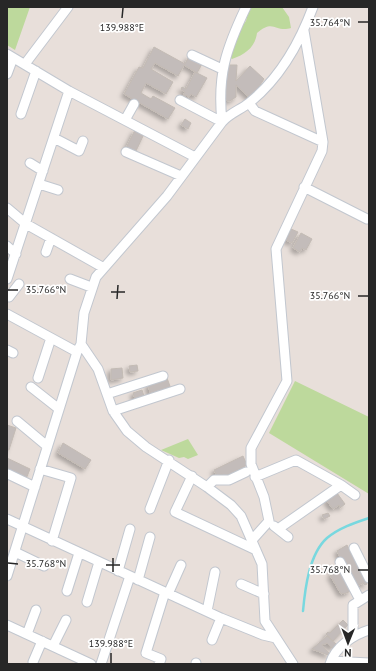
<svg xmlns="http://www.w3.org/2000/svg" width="376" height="671" font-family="'PT Sans',sans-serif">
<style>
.green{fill:#bdd99c}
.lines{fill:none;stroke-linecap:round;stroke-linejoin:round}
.stream{stroke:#78d8df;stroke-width:2.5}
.building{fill:#c3bcba;stroke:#c3bbb4;filter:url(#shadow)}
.minor-casing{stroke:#c2c7cf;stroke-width:11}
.minor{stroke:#fff;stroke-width:9}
.ticks{fill:none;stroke:#272727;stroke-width:1.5}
.ticks-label{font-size:10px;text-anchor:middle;fill:#272727;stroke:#fff;stroke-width:3.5;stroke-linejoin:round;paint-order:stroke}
</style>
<defs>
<filter id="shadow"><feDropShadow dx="-3" dy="3" stdDeviation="2" flood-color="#0004"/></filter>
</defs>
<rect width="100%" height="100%" fill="#e8dfda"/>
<path class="green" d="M7,7H30L15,50L7,45Z
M249,7H282L289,17L291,28C275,33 274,18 257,33C255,47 246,54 232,59L228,56L239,30L246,21Z
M295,381L369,417V494L269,433Z
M188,439L198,455L188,459L184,457L179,458L161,450Z"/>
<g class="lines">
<path class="stream" d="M303,611C305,589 309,554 327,538C339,528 354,523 369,518"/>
</g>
<path class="building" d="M154,47L185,64L189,56L202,64L197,73L184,65L178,76L155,63L151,69L173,82L166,94L146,83L141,93L151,99L153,96L175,108L168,119L124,94L139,67L143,68Z
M225,65H237L236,81L250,66L264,79L251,99L236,85V97L230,101L224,100Z
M195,72L207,78L196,97L191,94L189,97L186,95L185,97L183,96L185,92L181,89L182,87L186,89Z
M185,119L191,123L188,129L181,125Z
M135,130L144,134L135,153L126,148Z
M291,229L298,232L292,243L286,240Z
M301,233L312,239L306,250L302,248L300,252L293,248Z
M137,365L138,371L130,372L129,366Z
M122,368L123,378L111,380V369Z
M167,378L171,389L151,395L148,385Z
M142,390L144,396L135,399L133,393Z
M7,425L16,428L9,450H7Z
M63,443L91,460L85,469L58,453Z
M243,456L247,465L224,477L222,474L217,476L214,470Z
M7,458L30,469L26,479L7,471Z
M337,493L345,504L340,508L339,505L333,509L326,500Z
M328,513L330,516L324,519L322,515Z
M347,545L367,584L365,585L363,583L355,587L337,551Z
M337,564L351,591L344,594L343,593L341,594L330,575L334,573L331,568Z
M343,620L348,625L333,641L326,634L328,632L330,633Z
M327,636L336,644L332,648L327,643L322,645L330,654L328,655L312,649Z"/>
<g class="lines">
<g class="minor-casing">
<path id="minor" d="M7,54L69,91L195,157
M192,55L222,69
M25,64L68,7
M7,74L13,58
M180,100L222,122
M249,103L255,111L323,142
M21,114L36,71
M125,120L134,104
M222,122C217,75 226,49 246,7
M54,138L79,151L83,141
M126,152L181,176
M30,163L43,171
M39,184L58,190
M304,187L367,219
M7,208L26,224L104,268
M7,246L16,254
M46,252L51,238
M7,279L69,91
M70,279L91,287
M9,297L19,284
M7,314L77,352
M81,344L98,369L113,411L127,431L146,447L207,487L231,505L241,516L262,564L265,621L293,664
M7,350L13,353
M38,378L51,338
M31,387L59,409
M107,394L163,376
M113,411L180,389
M17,421L47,446
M40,469L71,478L52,541
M8,474L35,487
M192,476L175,512L256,550
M255,477L296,460L341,485L355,495
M207,487L214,480H229L246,472
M150,509L169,460
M7,519L221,618L263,635L276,638
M274,526L288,537
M278,529L341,485
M252,540L269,521L264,497L251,464V448L287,381L276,249L322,151L323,142L304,31
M354,548L369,578
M15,552L44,566
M340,562L360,600
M118,571L130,529
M7,576L77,352L81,344L84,313L96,277L167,196L222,122C230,113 240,110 249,103C279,79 300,42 313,7
M138,580L150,537
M241,584L264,594
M67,591L79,553
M168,594L181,565
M87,602L99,562
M207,611L215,572
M7,625L91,664
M27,634L36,610
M353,637V605L369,595
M212,640L221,618
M53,646L66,620
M331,661L369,663
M33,662L42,641
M101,664L130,576
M159,664L161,659L146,653L165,592
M196,664V663
M330,664C335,647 353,635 369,630"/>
</g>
<use href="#minor" class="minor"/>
</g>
<path class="ticks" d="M122,18L123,8M358,22H368M8,290H18M111,292H125M358,296H368M117,299L118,285M8,563L18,564M106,565H120M358,570H368M113,572V558M111,663V653"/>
<g class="ticks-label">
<text x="330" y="26">35.764°N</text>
<text x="122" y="31">139.988°E</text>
<text x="46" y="293">35.766°N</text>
<text x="330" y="299">35.766°N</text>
<text x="46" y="567">35.768°N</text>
<text x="330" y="573">35.768°N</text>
<text x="111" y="647">139.988°E</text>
</g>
<rect width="376" height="671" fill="none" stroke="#272727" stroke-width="16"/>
<g transform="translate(348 643) rotate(181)" stroke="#ffffff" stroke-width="3" paint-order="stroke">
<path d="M0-3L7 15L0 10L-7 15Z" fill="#272727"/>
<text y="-6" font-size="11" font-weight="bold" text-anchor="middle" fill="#272727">N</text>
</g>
</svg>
